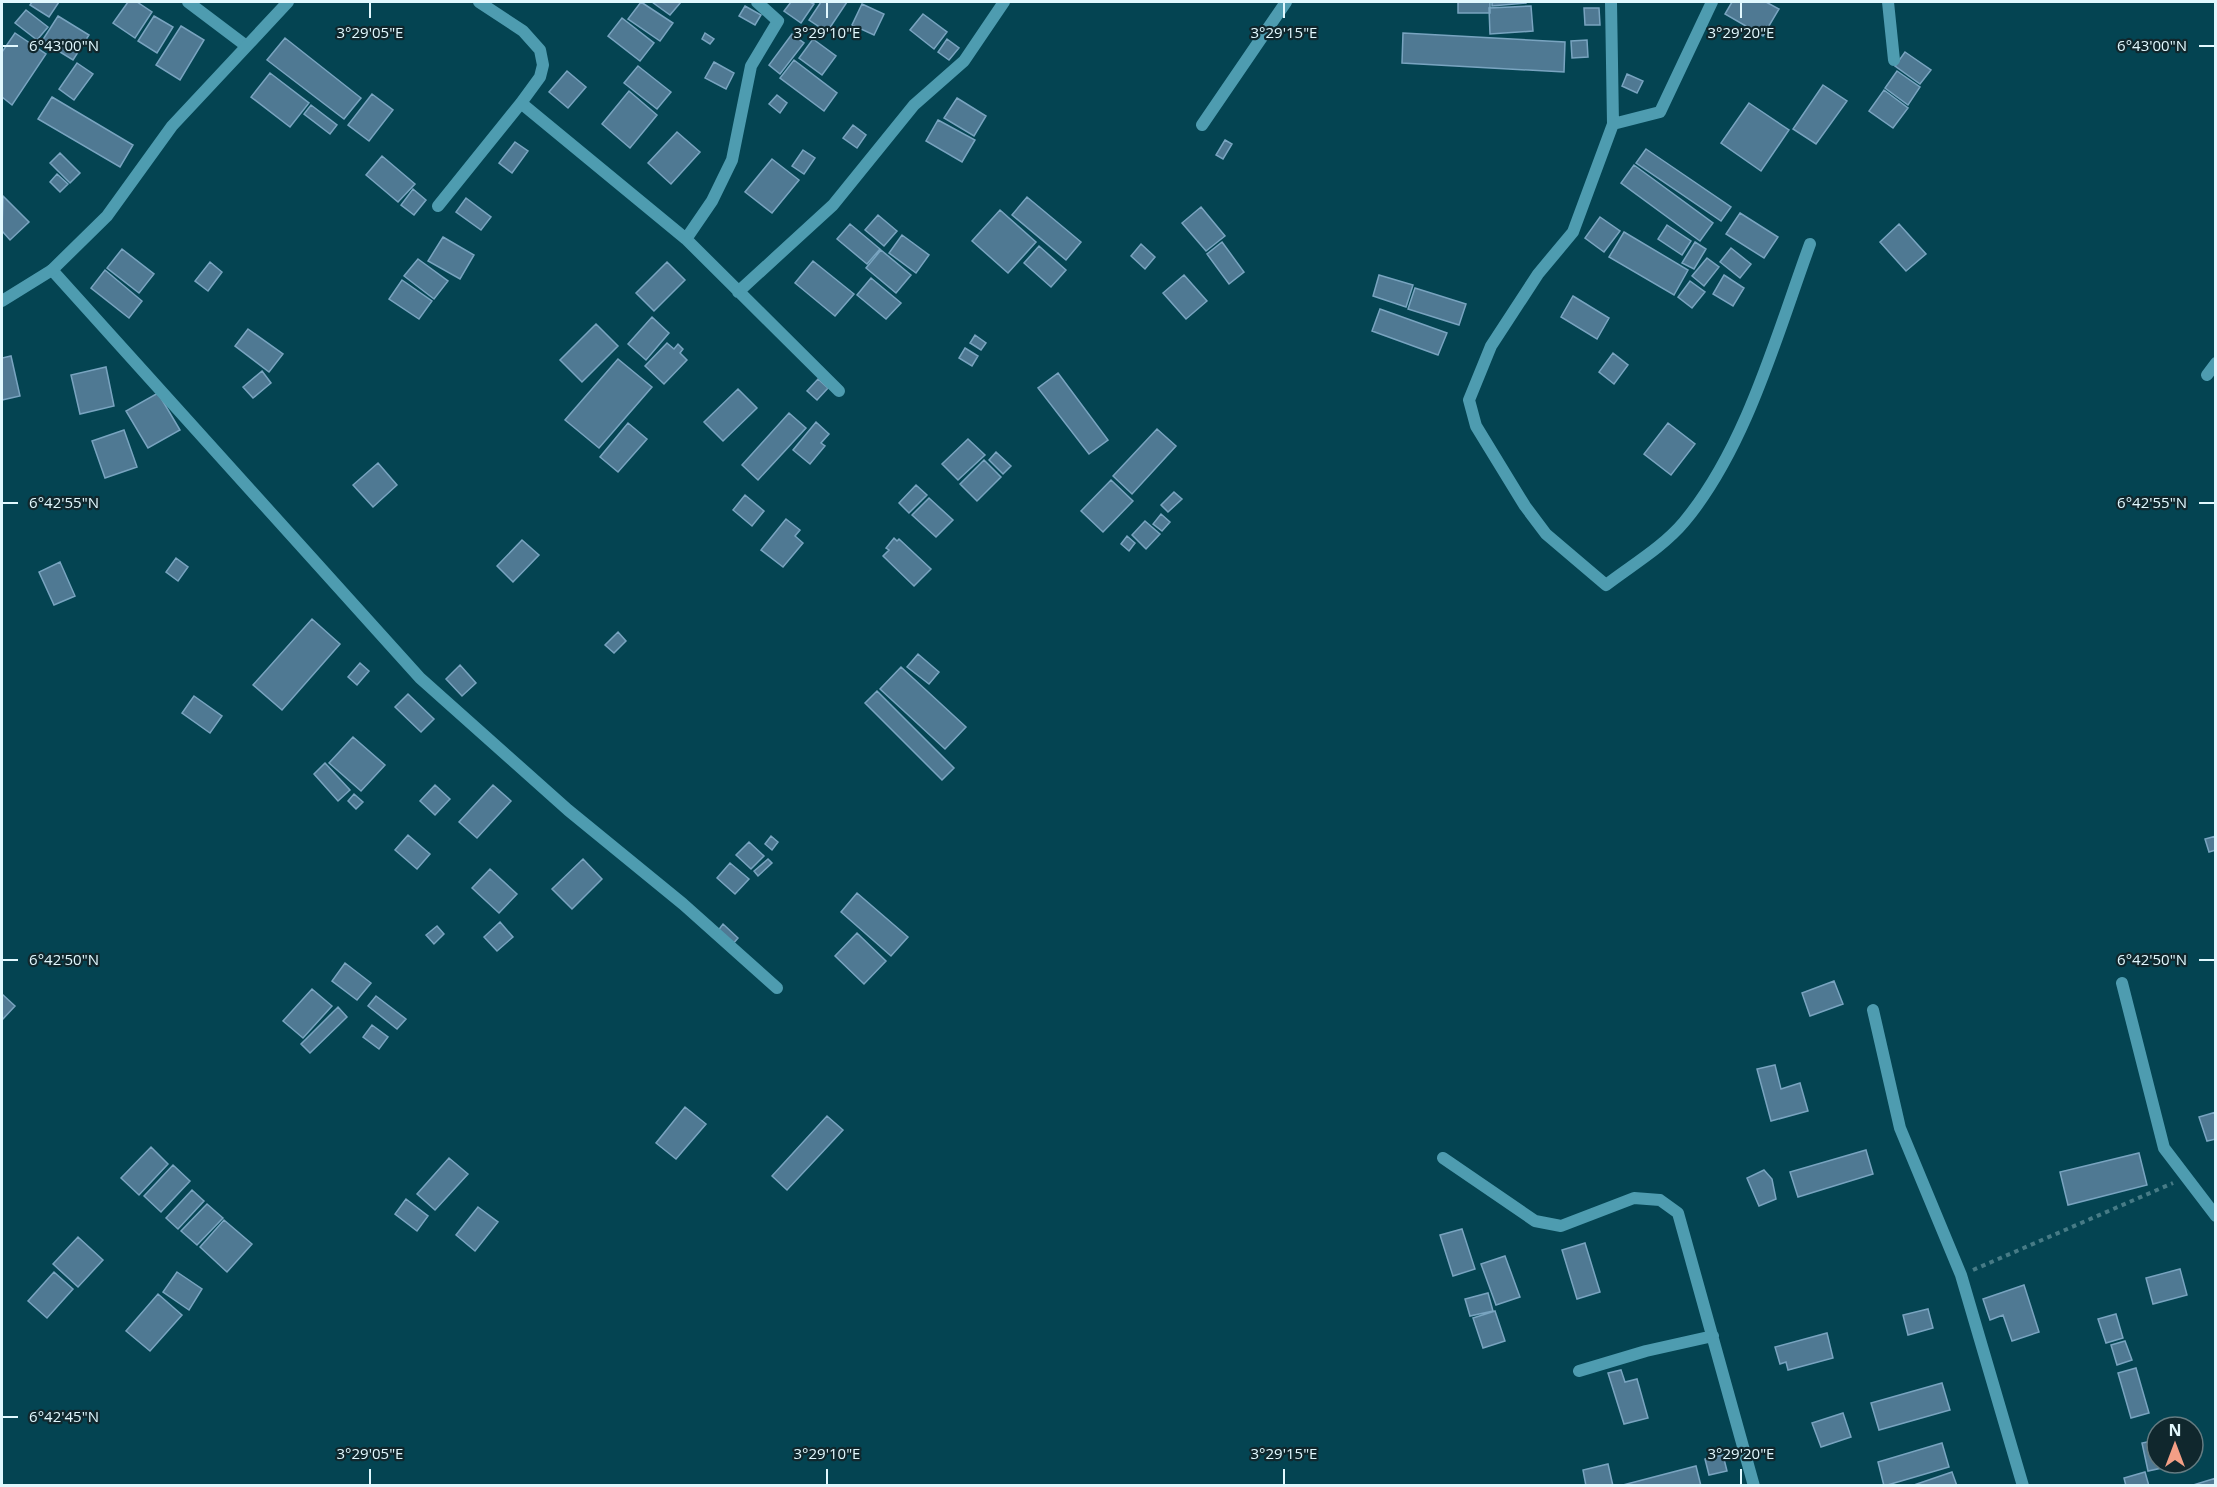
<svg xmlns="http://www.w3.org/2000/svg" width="2217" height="1487" font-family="'Open Sans',sans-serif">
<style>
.building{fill:#4f7993;stroke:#79a4c0;stroke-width:1.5}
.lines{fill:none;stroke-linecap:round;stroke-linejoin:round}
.path{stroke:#477b86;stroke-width:4;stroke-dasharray:4.5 4.5;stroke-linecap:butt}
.minor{stroke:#4e9cb0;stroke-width:12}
.tertiary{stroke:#4e9cb0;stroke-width:12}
.ticks{fill:none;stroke:#e1f8fe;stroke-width:2}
.ticks-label{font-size:15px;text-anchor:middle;fill:#e1f8fe;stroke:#10272d;stroke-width:4.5;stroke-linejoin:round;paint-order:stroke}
</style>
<rect width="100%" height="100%" fill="#044452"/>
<path class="building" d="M32,2H59L49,17L30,5Z
M128,2H137L152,12L135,38L113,23Z
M641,2L673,23L660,41L628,19Z
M652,2H681L670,15Z
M791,2H810L814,4L801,23L784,11Z
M821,2H847L827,32L809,20Z
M1458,2H1490V13H1458Z
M1492,2H1526V3L1492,6Z
M1732,2H1766L1779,9L1763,36L1725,14Z
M862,4L884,14L874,35L852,25Z
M745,6L761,15L755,25L739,16Z
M1531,6L1533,31L1490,34L1489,8Z
M1584,8H1599L1600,25H1585Z
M26,10L48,27L37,40L15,23Z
M923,14L947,32L934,49L910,30Z
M58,16L89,35L73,60L42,41Z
M154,16L173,27L157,53L138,41Z
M622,18L654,43L640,61L608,36Z
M181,26L204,40L180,80L156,65Z
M15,33L46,54L12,105L2,97V52Z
M705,33L714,39L710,44L702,39Z
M1403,33L1565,42L1564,72L1402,63Z
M792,34L804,43L780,74L769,65Z
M285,38L361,98L344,119L267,60Z
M813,39L836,56L822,75L799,58Z
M947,39L959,48L949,60L938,52Z
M1587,40L1588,57L1572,58L1571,41Z
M1905,52L1931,70L1920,84L1895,66Z
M794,60L837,93L824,111L780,78Z
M714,62L734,73L726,89L705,78Z
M77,63L93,74L74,100L59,89Z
M638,66L671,92L657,109L624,83Z
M567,71L586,87L568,108L549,92Z
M1897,71L1920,87L1908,105L1885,88Z
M270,73L309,103L290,127L251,97Z
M1627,74L1643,81L1637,93L1622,86Z
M1823,85L1847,101L1816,144L1793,129Z
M1884,90L1908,108L1893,128L1869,111Z
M629,91L657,115L630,148L602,124Z
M372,94L393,110L369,141L348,125Z
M777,95L787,103L780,113L769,104Z
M52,97L133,145L120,167L38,119Z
M957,98L986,116L974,136L944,118Z
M1749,103L1789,130L1761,171L1721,143Z
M311,105L337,125L330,134L304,114Z
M938,120L975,140L962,162L926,141Z
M853,125L866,135L857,148L843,138Z
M677,132L700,152L671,184L648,163Z
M1225,140L1232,144L1223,159L1216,155Z
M515,142L528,151L512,173L499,163Z
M1646,149L1731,207L1721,221L1636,163Z
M803,150L815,158L804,174L792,166Z
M60,153L80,173L70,183L50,163Z
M382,156L415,184L398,202L366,175Z
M772,159L799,180L772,213L745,192Z
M1634,165L1713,223L1700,241L1621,183Z
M57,174L68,184L60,192L50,182Z
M413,189L426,200L414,215L401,205Z
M3,196L29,222L10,240L2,231Z
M1027,197L1081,242L1066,260L1012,215Z
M466,198L491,217L481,230L456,212Z
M1201,207L1225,236L1206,251L1182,223Z
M1000,210L1036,242L1008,273L972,241Z
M1740,213L1778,237L1764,258L1726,234Z
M878,215L897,231L884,246L865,230Z
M1600,217L1620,231L1604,252L1585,238Z
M850,224L880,249L867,264L837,239Z
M1899,224L1926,254L1906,271L1880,242Z
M1667,225L1691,241L1682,255L1658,239Z
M1624,232L1688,270L1674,295L1609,257Z
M902,235L929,255L916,273L889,253Z
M443,237L474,255L460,279L428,261Z
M1222,242L1244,272L1229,284L1207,254Z
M1695,242L1706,249L1694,269L1682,263Z
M1141,244L1155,257L1145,269L1131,256Z
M1039,246L1066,270L1051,287L1024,263Z
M1731,248L1751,264L1740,278L1720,262Z
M122,249L154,274L139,293L107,268Z
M881,250L911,275L896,293L866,268Z
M1707,258L1719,267L1704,286L1692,276Z
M418,259L448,281L434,299L404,276Z
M813,261L854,294L835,316L795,283Z
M210,262L222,272L208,291L195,281Z
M667,262L685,280L654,311L636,293Z
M105,270L142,301L129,318L91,288Z
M1184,275L1207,301L1186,319L1163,293Z
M1379,275L1413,285L1406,307L1373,296Z
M1724,275L1744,288L1733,306L1713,294Z
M871,278L901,303L886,319L857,295Z
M402,280L432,301L419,319L389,299Z
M1690,281L1705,292L1692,308L1678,297Z
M1415,288L1466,304L1459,325L1408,309Z
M1573,296L1609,318L1597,339L1561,317Z
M1380,309L1447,333L1438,355L1372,331Z
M652,317L669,333L646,360L628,344Z
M596,324L618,346L582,382L560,360Z
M248,329L283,354L269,372L235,346Z
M975,335L986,343L981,350L970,343Z
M667,343L674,349L678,344L683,349L680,353L687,360L664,384L645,366Z
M965,348L978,356L972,366L959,358Z
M1613,353L1628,365L1614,384L1599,372Z
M11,356L20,396L2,400V358Z
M618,359L652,387L599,448L565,420Z
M106,367L114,406L80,414L71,375Z
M262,371L271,383L253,398L243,387Z
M1058,373L1108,440L1089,454L1038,388Z
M818,379L828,388L817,400L807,391Z
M738,389L757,408L723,441L704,422Z
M158,393L180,430L148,448L126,411Z
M789,413L806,428L758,480L742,465Z
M816,422L829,434L821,443L825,446L810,464L793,450Z
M628,423L647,439L618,472L600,457Z
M1668,423L1695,444L1671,475L1644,454Z
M1157,429L1176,446L1132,494L1113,476Z
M124,430L137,467L105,478L92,441Z
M968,439L985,455L958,480L942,464Z
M996,452L1011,466L1003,474L989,460Z
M984,460L1001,477L977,501L960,484Z
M378,463L397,485L373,507L353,485Z
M1111,480L1133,501L1103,532L1081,511Z
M916,485L927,495L909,513L899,503Z
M1174,492L1182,499L1168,512L1161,505Z
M745,495L764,511L752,526L733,510Z
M929,498L953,520L936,537L912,515Z
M1161,514L1170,522L1162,531L1153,524Z
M786,519L800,530L795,536L803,543L783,567L761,550Z
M1145,521L1160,534L1146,549L1132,535Z
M1127,536L1135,543L1129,551L1121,544Z
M894,538L897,541L899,539L931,569L914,586L883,556L889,550L886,548Z
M522,540L539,555L513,582L497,566Z
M176,558L188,567L178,581L166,572Z
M60,562L75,596L54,605L39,572Z
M312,619L340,644L282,710L253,685Z
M618,632L626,641L614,653L605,645Z
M918,654L939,672L929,684L907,667Z
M360,663L369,671L357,685L348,677Z
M460,665L476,683L462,696L446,679Z
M901,667L966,727L945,749L880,689Z
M877,691L954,768L942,780L865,703Z
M408,694L434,719L421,732L395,707Z
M194,696L222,716L210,733L182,713Z
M353,737L385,765L361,791L329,763Z
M325,763L350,790L338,801L314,774Z
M435,785L450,799L435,815L420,801Z
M493,785L511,801L477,838L459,822Z
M354,794L363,802L356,809L348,801Z
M408,835L430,854L417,869L395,850Z
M771,836L778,842L772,850L765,844Z
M2216,836V850L2209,852L2205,839Z
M749,842L764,856L751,869L736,855Z
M583,859L602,879L572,909L552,889Z
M768,859L772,863L758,876L754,871Z
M730,863L749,879L735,894L717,878Z
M490,869L517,894L499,913L472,888Z
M857,893L908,937L891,956L841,912Z
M500,922L513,937L497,951L484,937Z
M723,924L738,938L732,945L717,932Z
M437,926L444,934L434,944L426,935Z
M857,933L886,961L864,984L835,956Z
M345,963L371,983L357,1000L332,981Z
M1834,981L1843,1004L1810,1016L1802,993Z
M312,989L332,1006L303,1038L283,1021Z
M2,994L15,1006L2,1020Z
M376,996L406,1019L397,1029L368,1006Z
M338,1007L347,1017L310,1053L301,1044Z
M372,1025L388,1037L379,1049L363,1037Z
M1775,1065L1781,1089L1800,1083L1808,1111L1771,1121L1757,1069Z
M685,1107L706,1124L676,1159L656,1143Z
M2216,1112V1139L2207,1141L2199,1117Z
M827,1116L843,1130L787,1190L772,1176Z
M151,1147L168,1164L139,1195L121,1178Z
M1866,1150L1873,1174L1798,1197L1790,1172Z
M2139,1153L2147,1185L2068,1205L2060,1172Z
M449,1158L468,1174L435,1210L417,1194Z
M173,1165L190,1181L161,1212L144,1196Z
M1764,1170L1772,1179L1776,1199L1759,1206L1747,1178Z
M192,1190L204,1201L178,1229L166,1218Z
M406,1199L428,1216L417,1231L395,1214Z
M207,1204L223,1218L197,1245L181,1231Z
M478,1207L498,1222L475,1251L456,1235Z
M224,1220L252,1244L227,1272L200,1247Z
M1462,1229L1475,1269L1453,1276L1440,1235Z
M78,1237L103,1260L78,1287L53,1264Z
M1585,1243L1600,1292L1577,1299L1562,1250Z
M1505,1256L1520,1297L1496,1305L1481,1264Z
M2180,1269L2187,1295L2153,1304L2146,1278Z
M54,1272L73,1289L47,1318L28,1301Z
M177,1272L202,1289L189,1310L163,1292Z
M2024,1285L2039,1332L2012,1341L2003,1315L1990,1320L1983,1299Z
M1488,1293L1493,1311L1470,1316L1465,1299Z
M158,1294L182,1315L150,1351L126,1331Z
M1928,1309L1933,1328L1908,1335L1903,1315Z
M1495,1311L1505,1341L1483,1348L1473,1318Z
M2116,1314L2123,1338L2106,1343L2098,1319Z
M1827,1333L1833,1358L1788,1370L1786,1362L1780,1364L1775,1347Z
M2125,1341L2132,1360L2117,1365L2111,1345Z
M2136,1368L2149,1413L2131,1418L2118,1373Z
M1621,1370L1625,1382L1637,1379L1648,1418L1624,1424L1608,1373Z
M1942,1383L1950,1410L1879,1430L1871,1403Z
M1843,1413L1851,1437L1821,1447L1812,1423Z
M2157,1440V1463H2185L2148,1471L2142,1443Z
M1942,1443L1949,1467L1884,1486L1878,1462Z
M1723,1455L1727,1471L1709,1475L1705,1459Z
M1608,1464L1613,1486H1586L1583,1470Z
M1696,1466L1701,1486L1623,1485Z
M1952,1472L1957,1486H1911Z
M2145,1472L2149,1486H2126L2124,1478Z
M2216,1478V1486H2190Z"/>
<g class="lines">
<path class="path" d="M1973,1270L2173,1183"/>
<path class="minor" d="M188,2L245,45
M1611,2L1613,124L1573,232L1538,274L1491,346L1469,400L1476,426L1525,506L1546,534L1606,585C1632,565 1663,547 1684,522C1746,448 1777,334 1810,244
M1888,2L1894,60
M521,103L686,239L839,391
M1613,124L1660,112L1712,2
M1202,125L1286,2
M438,206L521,103L540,77L543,65L540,50L523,31L479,2
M686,239L712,201L732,160L751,66L778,21L757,2
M52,270L420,678L568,810L683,904L777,988
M738,292L833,205L914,105L964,61L1004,2
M2207,375L2216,363
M2122,983L2164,1148L2216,1216
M1873,1010L1900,1128L1961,1275L2023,1486
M1443,1158L1535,1221L1561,1226L1634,1198L1660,1200L1678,1213L1754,1486
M1579,1371L1646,1351L1713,1336"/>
<path class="tertiary" d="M2,301L52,270L107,216L172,126L288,2"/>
</g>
<path class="ticks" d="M370,3V18M827,3V18M1284,3V18M1741,3V18M3,46H18M2199,46H2214M3,503H18M2199,503H2214M3,960H18M2199,960H2214M3,1417H18M370,1469V1484M827,1469V1484M1284,1469V1484M1741,1469V1484"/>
<g class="ticks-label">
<text x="370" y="38">3°29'05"E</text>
<text x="827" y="38">3°29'10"E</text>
<text x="1284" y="38">3°29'15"E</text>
<text x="1741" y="38">3°29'20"E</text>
<text x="64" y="51">6°43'00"N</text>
<text x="2152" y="51">6°43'00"N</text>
<text x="64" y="508">6°42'55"N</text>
<text x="2152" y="508">6°42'55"N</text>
<text x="64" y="965">6°42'50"N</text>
<text x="2152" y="965">6°42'50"N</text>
<text x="64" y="1422">6°42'45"N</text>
<text x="370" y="1459">3°29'05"E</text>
<text x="827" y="1459">3°29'10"E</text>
<text x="1284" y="1459">3°29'15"E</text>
<text x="1741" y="1459">3°29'20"E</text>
</g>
<rect width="2217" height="1487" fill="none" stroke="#e1f8fe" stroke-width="6"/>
<g transform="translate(2175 1445)"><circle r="28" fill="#10272d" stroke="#647b81" stroke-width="1.5"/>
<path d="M0-4.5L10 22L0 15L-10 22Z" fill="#f39f86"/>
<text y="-9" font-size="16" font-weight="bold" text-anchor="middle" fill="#e1f8fe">N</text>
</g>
</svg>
